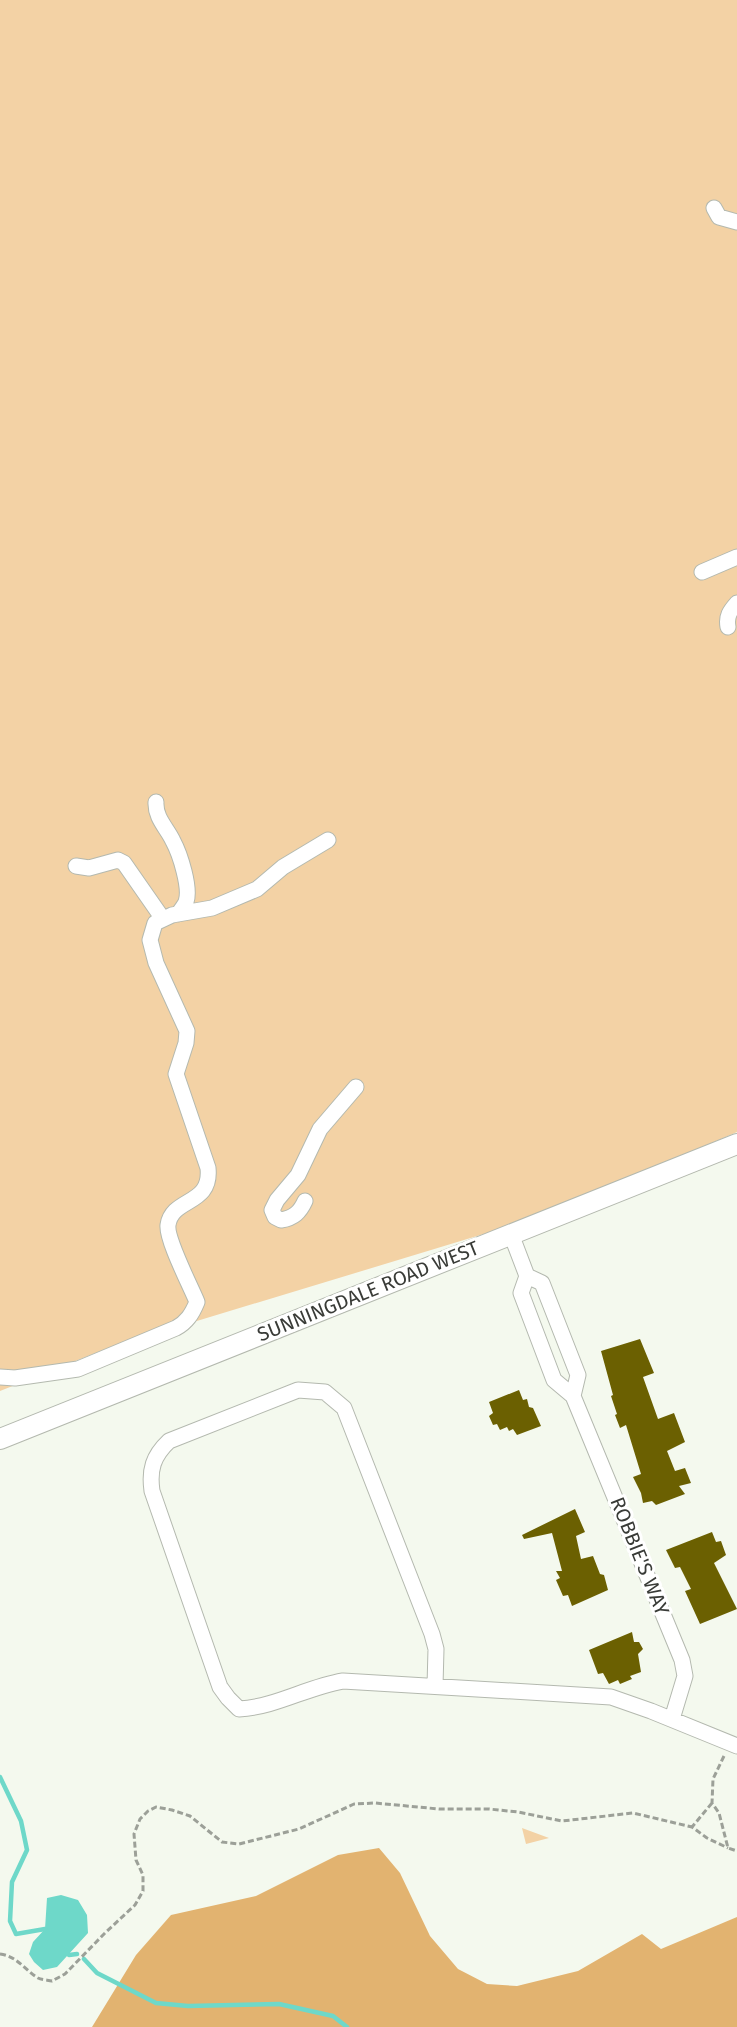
<svg xmlns="http://www.w3.org/2000/svg" width="737" height="2027" font-family="'Fira Sans',sans-serif">
<style>
.green{fill:#f3d2a5}
.forest{fill:#e2b370}
.water{fill:#6ed8c9}
.lines{fill:none;stroke-linecap:round;stroke-linejoin:round}
.stream{stroke:#6ed8c9;stroke-width:4.5}
.building{fill:#6b6001}
.minor-casing{stroke:#b4b9af;stroke-width:17}
.major-casing{stroke:#b4b9af;stroke-width:22}
.path{stroke:#9ca098;stroke-width:3;stroke-dasharray:6 3;stroke-linecap:butt}
.minor{stroke:#fff;stroke-width:15}
.major{stroke:#fff;stroke-width:20}
.labels{text-anchor:middle;stroke-width:6;stroke-linejoin:round;paint-order:stroke}
.street-label{font-size:20px;fill:#393b37;stroke:#fff}
</style>
<rect width="100%" height="100%" fill="#f4f9ee"/>
<path class="green" d="M0,0H737V1132L540,1217L108,1348L0,1391Z
M522,1828L549,1838L526,1844Z"/>
<path class="forest" d="M379,1848L400,1873L430,1936L458,1969L487,1984L517,1986L578,1971L642,1934L661,1949L737,1917V2027H92L136,1955L171,1915L256,1896L338,1855Z"/>
<path class="water" d="M61,1895L78,1900L87,1915L88,1933L57,1967L43,1970L34,1962L29,1954L33,1942L45,1929L47,1898Z"/>
<g class="lines">
<path class="stream" d="M0,1777L21,1821L27,1850L12,1882L10,1921L16,1934L45,1929
M69,1955L77,1954
M84,1959L97,1973L156,2003L188,2006L279,2004L333,2016L347,2027"/>
</g>
<path class="building" d="M640,1339L654,1373L643,1377L658,1419L674,1413L685,1442L667,1451L675,1471L685,1468L691,1483L679,1486L685,1494L656,1505L652,1501L643,1503L641,1493L633,1477L641,1474L626,1425L620,1428L615,1415L617,1414L611,1396L613,1395L601,1351Z
M519,1390L523,1400L527,1399L529,1407L533,1408L541,1426L517,1435L513,1429L509,1431L507,1427L500,1430L497,1424L493,1425L489,1416L493,1413L489,1402Z
M575,1509L585,1532L576,1536L581,1559L593,1556L600,1574L604,1575L608,1590L572,1606L568,1595L563,1596L556,1580L560,1578L556,1571H562L552,1533L524,1539L522,1535Z
M712,1532L716,1542L721,1541L726,1555L714,1563L737,1609L700,1624L685,1591L691,1589L680,1567L675,1568L666,1550Z
M632,1632L634,1642H639L643,1649L638,1654L641,1672L630,1676L632,1679L620,1684L618,1680L609,1684L603,1673L598,1674L589,1650Z"/>
<g class="lines">
<g class="minor-casing">
<path id="minor" d="M714,208L719,217L737,222
M702,572L737,557
M728,627C726,616 730,611 737,603
M156,802C155,818 167,828 173,841C180,854 191,888 186,902C184,906 181,910 178,914
M76,866L89,868L118,860L124,863L163,919
M305,1201C300,1212 294,1218 281,1220L275,1217L272,1210L277,1200L298,1175L320,1129L356,1087
M511,1234L527,1276L521,1293L554,1380L573,1396L682,1660L685,1676L672,1719
M527,1276L542,1283L578,1375L573,1396
M0,1377L15,1378L78,1369L176,1328C187,1322 192,1314 197,1302C191,1287 166,1239 168,1225C172,1197 212,1206 208,1168L176,1074L186,1043L187,1031L156,963L150,940L155,923L172,915L212,908L257,889L283,867L328,840
M435,1686L436,1649L432,1634L344,1408L325,1392L298,1390L169,1441C153,1456 149,1470 152,1491L220,1687L228,1698L239,1709C276,1707 307,1687 343,1681L611,1697L651,1711L737,1746"/>
</g>
<g class="major-casing">
<path id="major" d="M0,1439L737,1144"/>
</g>
<path class="path" d="M724,1756L713,1779L712,1803L719,1813L728,1848L737,1851
M712,1803L692,1827L707,1838L728,1848
M0,1954C17,1956 25,1970 38,1978C42,1980 48,1980 52,1981L65,1974L105,1933L135,1905L143,1891V1875L136,1860L134,1834L140,1819L148,1811L156,1807L172,1810L190,1816L222,1842L239,1844L299,1829L354,1804L375,1803L439,1809H489L518,1812L562,1821L633,1813L692,1827"/>
<use href="#minor" class="minor"/>
<use href="#major" class="major"/>
</g>
<g class="labels">
<g class="street-label">
<text transform="translate(368 1291) rotate(-22)" y="7">SUNNINGDALE ROAD WEST</text>
<text transform="translate(640 1556) rotate(68)" y="7">ROBBIE'S WAY</text>
</g>
</g>
</svg>
